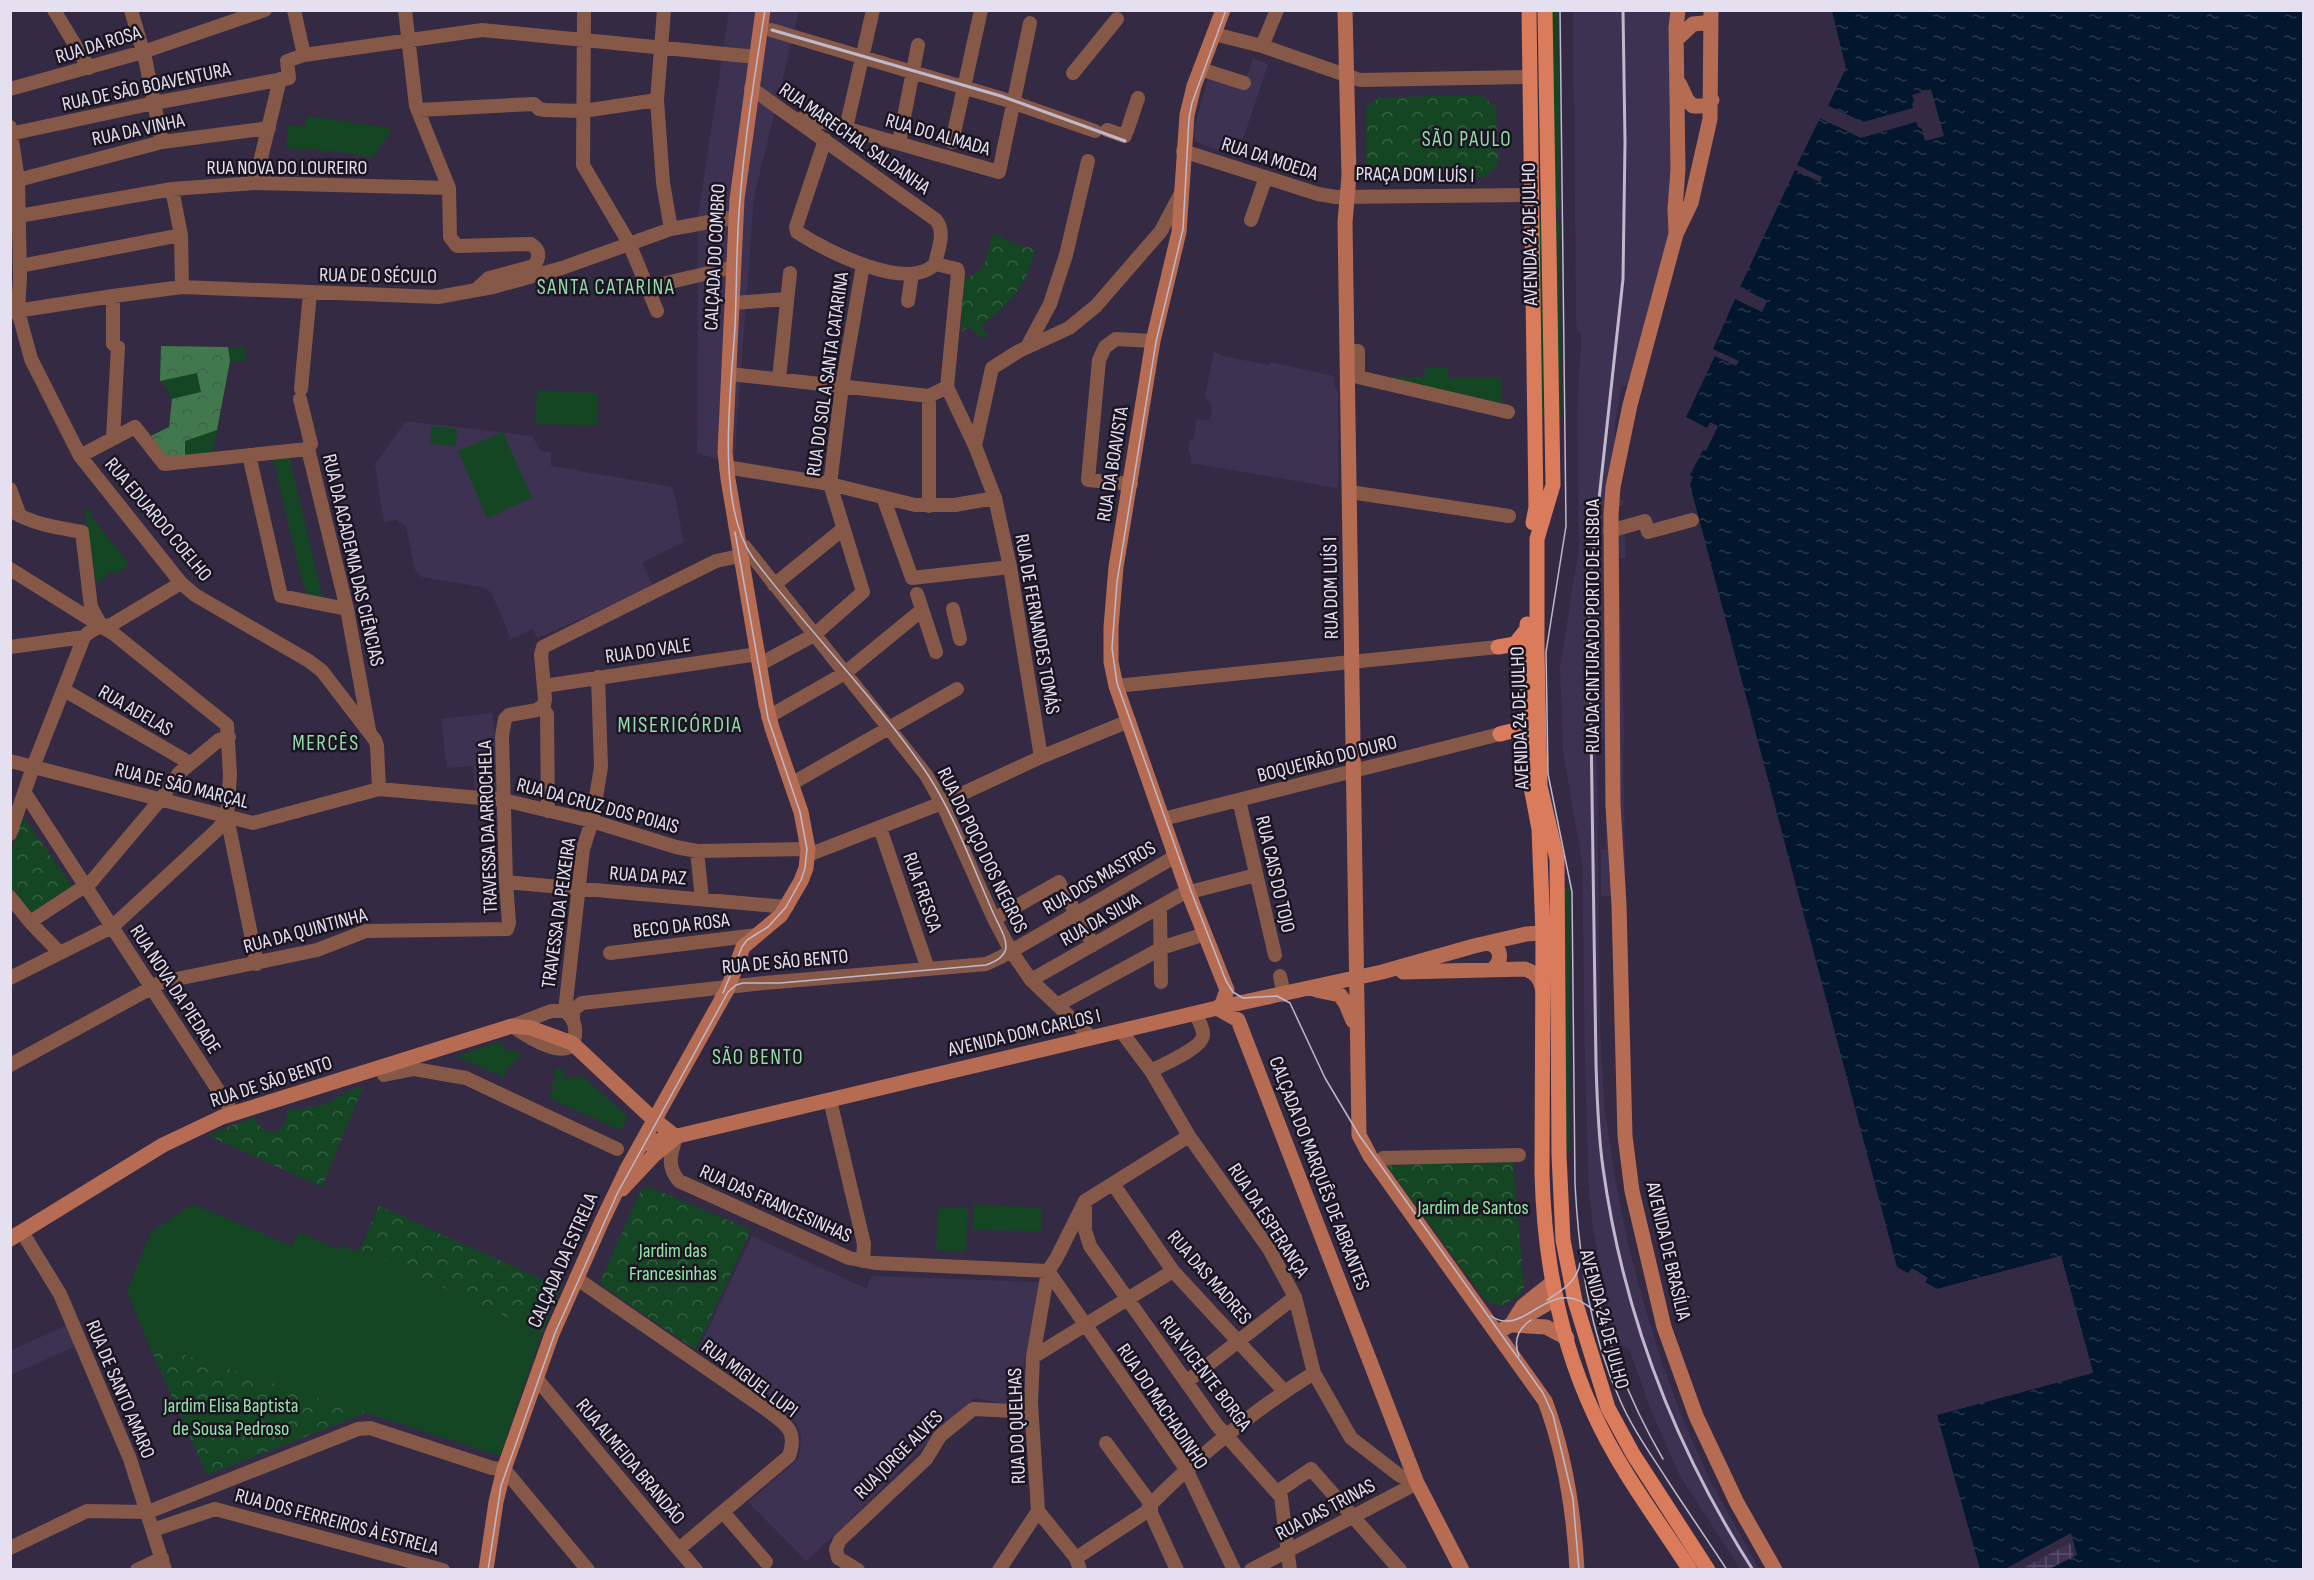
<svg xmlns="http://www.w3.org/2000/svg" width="2314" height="1580" font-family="'Sofia Sans Condensed',sans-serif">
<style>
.built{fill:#3e3252}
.industrial{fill:url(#industrial-grid)}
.green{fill:#144624}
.forest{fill:url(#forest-crowns)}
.park{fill:url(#park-crowns)}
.water{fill:url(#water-ripples)}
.pier{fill:#342a44}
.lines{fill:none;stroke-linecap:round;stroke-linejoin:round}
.street{stroke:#865848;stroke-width:14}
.secondary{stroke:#b56c53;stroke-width:15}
.primary{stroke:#da7c5b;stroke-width:15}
.tram{stroke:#bfb9cb;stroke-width:1.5}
.rail{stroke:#bfb9cb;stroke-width:3}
.labels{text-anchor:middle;stroke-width:5;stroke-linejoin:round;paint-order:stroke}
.street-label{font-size:20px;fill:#e5e0f0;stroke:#1a1521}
.park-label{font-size:20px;fill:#94e5a6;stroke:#1a1521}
.neighbourhood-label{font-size:21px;letter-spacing:1.5px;fill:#94dcaa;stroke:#1a1521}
.quarter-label{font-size:22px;letter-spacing:1.5px;fill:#94dcaa;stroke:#1a1521}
</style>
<defs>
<pattern id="industrial-grid" width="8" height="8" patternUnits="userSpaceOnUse" patternTransform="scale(1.5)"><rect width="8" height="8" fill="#3e3252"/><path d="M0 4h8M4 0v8" fill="none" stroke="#5a4f6b"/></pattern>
<pattern id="forest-crowns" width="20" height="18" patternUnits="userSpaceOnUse" patternTransform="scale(1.5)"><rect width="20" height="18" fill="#41784e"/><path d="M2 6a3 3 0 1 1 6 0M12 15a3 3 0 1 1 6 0" fill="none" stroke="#435e4b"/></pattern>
<pattern id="park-crowns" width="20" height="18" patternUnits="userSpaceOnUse" patternTransform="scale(1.5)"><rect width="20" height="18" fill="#144624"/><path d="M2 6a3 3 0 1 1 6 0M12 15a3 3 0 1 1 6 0" fill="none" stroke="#366044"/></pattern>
<pattern id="water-ripples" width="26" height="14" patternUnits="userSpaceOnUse" patternTransform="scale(1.5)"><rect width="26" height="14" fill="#02172d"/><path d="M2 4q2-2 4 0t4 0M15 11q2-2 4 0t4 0" fill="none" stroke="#27384c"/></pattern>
</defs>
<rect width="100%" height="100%" fill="#342a44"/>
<path class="built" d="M729,11H799L754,197L734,464L697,453L698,216Z
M1573,11H1672L1673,155L1669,234L1627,386H1622L1615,422L1617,499L1623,500V506H1618V529H1625L1626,558H1619L1624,736L1623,747L1626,896H1601V849H1606L1604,739L1598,738L1595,609L1600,1023L1604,1105L1615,1179L1628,1243L1641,1294L1662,1363L1684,1422L1710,1480L1759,1569H1740L1680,1476L1652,1413L1629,1349L1621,1345L1619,1346L1617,1343L1610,1317L1593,1229L1589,1191L1585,1064L1582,861L1563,751L1560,667L1579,548L1577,411L1581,347V333L1577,331L1576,319Z
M1253,58L1268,64L1237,157L1196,142L1193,137L1194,128L1209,75L1243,87Z
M1214,351L1222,356L1269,365L1270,362L1334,376L1335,387L1338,391V487L1336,488L1191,463V457L1188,449L1190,440L1193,439L1197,419L1210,421L1212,408L1205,396Z
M406,421L532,436L541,451L551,452V466L673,487L684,542L642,563L654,587L537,638L533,629L511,639L491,592L481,587L422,577L415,570L406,526L396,520L384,522L375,464Z
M492,713L493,720L499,796L475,794L473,766L447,768L441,719Z
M752,1236L867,1289L871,1276L1039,1282L1042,1284L1015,1406L975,1398L959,1411L840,1530L806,1561L748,1502L799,1458L801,1437L796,1423L698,1350Z
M69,1324L78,1345L11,1375L10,1351Z"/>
<path class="industrial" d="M2070,1543L2077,1569L2020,1570Z"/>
<path class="green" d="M1551,11H1558L1560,209H1555Z
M307,116L390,128V133L372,158L343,152L286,148L288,125L305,127Z
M1538,219H1545L1548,417L1541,416Z
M1556,219H1559L1562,419L1559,418Z
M161,346L246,348L245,362L230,361L213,452L167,458L151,436L169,426C171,406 176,396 160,381Z
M1425,368H1447L1448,377H1502V407L1381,377H1424Z
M537,390L598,393L597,426L535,424Z
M431,426L457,429L456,446L430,444Z
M503,432L532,498L487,518L458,451Z
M289,456L323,599L308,595L307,589H304L273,459Z
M89,509L92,512L90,515L129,564L116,575L112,571L96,584L84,510Z
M1564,888H1569V1151H1564L1566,1036Z
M498,1042L503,1044L506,1051L514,1050L521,1054L519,1059L513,1058L514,1062L511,1068H505L506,1071L503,1078L499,1076L497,1072L494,1073L456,1056Z
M557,1068L564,1071V1076L567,1079L574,1076L579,1079L581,1075L627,1116L621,1130L559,1103L557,1099L554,1100L549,1099L552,1091L555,1090L551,1086L554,1080L557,1079L553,1075Z
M193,1204L292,1246L299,1232L339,1250L342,1245L358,1252L360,1249L542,1333L500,1456L148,1343L127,1291L151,1232Z
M974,1204L1041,1208V1231L972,1230Z
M938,1207L968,1208L966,1252L936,1250Z"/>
<path class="forest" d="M161,346L228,347L230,361L217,430L185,441V456L167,458L151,436L169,427L172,399L201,392L197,373L160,381Z"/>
<path class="park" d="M1435,96H1482L1496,107L1498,162L1496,167L1483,178L1378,179L1366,168V108L1378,98Z
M994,233L1014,244L1035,249C1025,289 1012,300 981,326L989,336L981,338L969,326L961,333L962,318L959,314L961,287L964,279C995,267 981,254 994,233Z
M23,817L73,887L30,915L11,891V852Z
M363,1087L322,1187L207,1135L255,1117L257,1123L265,1131H278L286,1123L287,1109C301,1109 315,1109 329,1102C343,1095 347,1089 363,1087Z
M1513,1161L1524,1287L1520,1295L1501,1306L1486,1301L1386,1165Z
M650,1187L751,1230L696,1350L601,1285L602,1278L641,1190Z
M379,1206L561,1288L542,1333L360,1249Z
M148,1343L366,1413L207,1475Z"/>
<path class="water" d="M1832,11H2303V1569H2049L2077,1555L2071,1533L2005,1569H1980L1937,1415L2093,1372L2061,1256L1937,1289L1925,1282L1928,1278L1912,1268L1908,1273L1897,1267L1690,485L1693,477L1690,475L1703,450L1706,451L1718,426L1710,422L1707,428L1686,417L1715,356L1736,366L1739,361L1713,349L1735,299L1762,312L1767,301L1740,287L1795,170L1820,182L1822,177L1797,165L1820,118L1834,125L1840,112L1828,106L1846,68Z"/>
<path class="pier" d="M1931,89L1944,136L1925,141L1922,129L1918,127L1916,122L1861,138L1820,118L1822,116L1832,121L1836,113L1826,108L1827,105L1863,122L1913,108L1912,104L1914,101L1912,95Z
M2061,1256L2093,1373L1937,1415L1936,1412L2089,1370L2059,1260L1938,1292L1924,1285L1923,1281L1937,1289Z"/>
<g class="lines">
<path class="street" d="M54,10L89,68
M131,10L145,58L162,142
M294,10L304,55
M405,10L416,106L449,188L450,237L457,246L531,244C540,250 540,257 534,266L489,278L476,290
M584,10L583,165L629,243L657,311
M664,10L657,100L663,183L671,229
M771,30L1003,99L1095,131
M1214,34L1262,46L1360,80L1530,77
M1262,46L1277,10
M1200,69L1244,83
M1073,73L1117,19
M751,88L936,220C946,233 938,249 935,264
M10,89L143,52L265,10
M419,110L534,104L539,109L545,110L583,111L657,100
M798,120L806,117L999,172L1030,23
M10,127L18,180L20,277L18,311L31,359L80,456L181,583L195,595L309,661L322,671L375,740L377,746L379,789
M846,128L873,10
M1107,130L1125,136
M1127,131L1138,98
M10,134L154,103L289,78L287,61L304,55L482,30L756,57
M900,138L918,45
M825,140L796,227L797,232C825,250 907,293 935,264
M952,142L981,10
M1183,151L1318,194L1336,197L1532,195
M18,180L162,142L269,128
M255,183L280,79
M172,189L181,235L182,287
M19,216L172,189L255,183L449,188
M1251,220L1266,177
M935,264L957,269L958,273L947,387L975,446L995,498L1010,567L1041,757
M20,266L181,235
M649,287L734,267
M908,301L912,274
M733,303L787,299
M10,312L113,296L182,287L438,297L493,287L562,268L671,229L736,217
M1027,347L1050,304L1066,255L1088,161
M1348,351H1358V377L1508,412
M730,374L929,396L947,387
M779,379L790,273
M301,389L310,293
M300,399L311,444L308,449L347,609L369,730
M113,438L118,347L113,344V296
M975,446L992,368L1019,351L1069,328L1096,306L1161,231L1182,191
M249,455L281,596L347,609
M80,456L135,427L164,464L308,449
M726,467L830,484L915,505H955L995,498
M1131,484L1088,480L1099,360L1105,347L1116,339L1153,341
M10,489L20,516
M1350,492L1509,516
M883,497L912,578L1010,567
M929,506V396
M10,510C31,524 58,528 82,532L91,607L100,624
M1610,531L1645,521L1648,532L1692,520
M745,547L926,775L942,803L994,919L1011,951L1031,980L1092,1038
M10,569L114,634L227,725L230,775L227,817L257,964
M774,585L843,529
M917,594L936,652
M953,609L960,639
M10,647L84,637
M760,664L814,635L863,592L830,484L842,386L863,265
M544,686L758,654
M1116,686L1498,647
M64,690L190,763
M542,707L547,714L548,811
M768,717L845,673L922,610
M10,761L253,823L379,789L503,800L592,821L676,847L697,851L808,849
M791,784L957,689
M25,793L233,1113
M1239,800L1275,955
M1163,819L1500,734
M880,828L928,969
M10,834L33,767L84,637C91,629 99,626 111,625L181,583
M697,851L702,899
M808,855L942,803L1041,757L1129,721
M506,882L787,907
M10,897L30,922L60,953
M1160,907L1161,982
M994,919L1059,882L1093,945
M30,922L91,882L161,799L179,773L219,740L229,737
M610,953L757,935
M1280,976L1284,995
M10,978L112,927L217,830L227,817
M1031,980L1182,894L1256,875
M1057,1005L1164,947L1205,934
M565,1011L583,849L592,821L601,767L598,677
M573,1020V1010L582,1003L764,983L986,964L1001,957L1176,856
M512,1026C524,1034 573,1068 575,1034C576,1026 573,1018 567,1013
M512,1026L551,1011H565
M1121,1031L1151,1071L1189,1136L1269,1249L1295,1297L1314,1373L1351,1438L1399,1475L1417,1483
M10,1065L162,982L317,950L366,931L507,929L509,923L506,882L502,736L505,719L509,715L537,710L544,705L545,699L541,655L543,647L716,561L749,554
M1151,1071C1163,1064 1201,1049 1203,1036C1204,1028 1198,1020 1195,1013
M384,1075L414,1069L466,1078L617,1149
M830,1100L864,1244L863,1261
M676,1137C671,1153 666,1166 679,1181L849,1258L875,1263L1048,1271
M1383,1158L1519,1155
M1113,1184L1173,1271L1284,1391
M1085,1206V1230L1090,1246L1216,1424L1281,1497L1290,1570
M22,1232L60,1294L130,1459L165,1570
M1048,1271L1186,1469L1234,1570
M576,1278L767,1410C786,1425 798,1430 789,1456L679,1549
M1033,1357L1173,1271
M536,1378L696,1570
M1186,1382L1295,1297
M1106,1443L1151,1504V1513L1177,1570
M1277,1492L1311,1469L1400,1570
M1038,1511L1076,1558L1080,1570
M723,1512L766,1562
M153,1530L215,1509L443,1570
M10,1548L87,1511L148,1512L358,1429L370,1428L492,1468L504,1469L588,1570
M1076,1558L1146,1512L1151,1504C1201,1454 1253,1410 1314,1373
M137,1570L162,1558
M858,1570L838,1558L836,1549L840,1540L926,1459L940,1436L973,1409L1031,1412
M999,1570L1038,1511L1031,1403L1033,1357L1048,1271L1056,1259L1085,1201L1189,1136
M1251,1570L1417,1483"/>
<path class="secondary" d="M1345,10L1349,176L1345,222L1359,1135L1370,1156L1545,1401C1565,1454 1574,1513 1577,1570
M1711,10L1710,119L1691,203L1676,234L1630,405L1613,487L1611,515L1613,805L1619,905L1625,1136L1632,1191L1664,1327L1696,1416L1737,1503L1775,1570
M1676,40L1693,24L1704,23L1711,27
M1679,83L1687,100L1693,106H1705L1712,100
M1676,232L1675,209L1678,169L1676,28L1678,10
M1489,943C1502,948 1503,961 1492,970
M1403,972L1525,969C1537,973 1541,980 1543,992
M1316,990L1340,995L1346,1004L1353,1021
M1217,1008L1222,1004L1227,990L1188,892L1116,686L1111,662V627L1116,567L1153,341L1179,232L1187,115L1194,86L1223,10
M1217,1008L1238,1020L1417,1483L1462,1570
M640,1145L1217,1008L1382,972L1474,946L1526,934L1543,933L1553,940
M622,1189L653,1156L674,1139
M10,1239L163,1145L222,1117L512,1026L531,1028L572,1043L652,1118L676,1137
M1514,1320L1523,1306L1553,1282
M1513,1325L1546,1327L1567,1338
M1498,1332L1545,1305L1556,1297
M486,1570L496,1502L504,1469L552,1334L602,1221L627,1169L728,988L743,947L781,915L801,881L806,868L808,849L801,812L772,728L766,704L728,479L725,452L737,199L763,10"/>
<path class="primary" d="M1529,10L1536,507L1533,523
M1545,10L1553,485L1537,539V651L1540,786L1557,859L1559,1155L1563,1240L1575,1301L1608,1408L1633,1454L1708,1570
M1527,624V735L1531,787L1539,829L1543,933L1542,1173C1544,1255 1559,1339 1594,1414C1619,1469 1657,1519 1690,1570
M1498,647L1515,644L1527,629
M1500,734C1511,732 1518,726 1527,735"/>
<path class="tram" d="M1226,10L1192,103L1189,118L1183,229L1156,342L1117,582L1112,648L1117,683L1191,891L1226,981L1233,992L1243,998L1277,996L1290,1003L1325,1078L1359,1135L1543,1393L1553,1415L1573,1499L1579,1570
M1560,10L1566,526L1546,652L1548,774L1572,892L1575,1184C1579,1258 1589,1331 1620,1400C1632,1428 1650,1453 1666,1478C1686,1509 1707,1539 1727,1570
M723,993L742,947L747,940L768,927L786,907L801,880L805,868L807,849L800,812L768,718L735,532
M1591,1266C1603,1334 1628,1399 1663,1459
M1547,1300C1562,1290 1577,1282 1580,1263
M1491,1316C1526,1340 1550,1270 1594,1311
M1519,1356C1513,1341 1518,1329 1531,1320
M488,1570L501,1486L555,1333L617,1194L728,992L736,985L743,983H780L986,965C1015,955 1007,941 996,919C992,911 989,903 985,894C968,854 952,812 928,775C876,698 809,632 753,558C715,503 731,391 735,327C737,284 736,242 740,200C745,136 755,73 765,10"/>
<path class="rail" d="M1623,10L1625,143L1623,279L1589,591L1596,1064C1597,1098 1598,1133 1603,1168C1623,1312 1675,1448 1753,1570
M772,30L1001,96L1125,141"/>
</g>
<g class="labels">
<g class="street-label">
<text transform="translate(98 44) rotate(-17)" y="7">RUA DA ROSA</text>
<text transform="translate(146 86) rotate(-12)" y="7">RUA DE SÃO BOAVENTURA</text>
<text transform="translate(138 129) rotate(-12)" y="7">RUA DA VINHA</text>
<text transform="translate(938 134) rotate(16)" y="7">RUA DO ALMADA</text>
<text transform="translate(855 138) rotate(35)" y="7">RUA MARECHAL SALDANHA</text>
<text transform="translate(1270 158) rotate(18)" y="7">RUA DA MOEDA</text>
<text x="287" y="174">RUA NOVA DO LOUREIRO</text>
<text transform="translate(1415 174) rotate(1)" y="7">PRAÇA DOM LUÍS I</text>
<text transform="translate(1529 234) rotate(-91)" y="7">AVENIDA 24 DE JULHO</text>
<text transform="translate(714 257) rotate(-87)" y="7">CALÇADA DO COMBRO</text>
<text transform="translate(378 275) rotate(1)" y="7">RUA DE O SÉCULO</text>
<text transform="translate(827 374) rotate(-82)" y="7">RUA DO SOL A SANTA CATARINA</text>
<text transform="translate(1112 464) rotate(-81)" y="7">RUA DA BOAVISTA</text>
<text transform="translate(159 519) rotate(50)" y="7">RUA EDUARDO COELHO</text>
<text transform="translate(354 560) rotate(77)" y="7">RUA DA ACADEMIA DAS CIÊNCIAS</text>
<text transform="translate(1330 588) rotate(-91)" y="7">RUA DOM LUÍS I</text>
<text transform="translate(1038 624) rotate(80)" y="7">RUA DE FERNANDES TOMÁS</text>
<text transform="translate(1592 626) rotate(-90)" y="7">RUA DA CINTURA DO PORTO DE LISBOA</text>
<text transform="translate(648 650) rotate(-8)" y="7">RUA DO VALE</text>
<text transform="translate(136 710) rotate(30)" y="7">RUA ADELAS</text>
<text transform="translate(1519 718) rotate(-92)" y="7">AVENIDA 24 DE JULHO</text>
<text transform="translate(1327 758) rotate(-14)" y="7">BOQUEIRÃO DO DURO</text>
<text transform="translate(182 785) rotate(14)" y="7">RUA DE SÃO MARÇAL</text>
<text transform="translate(598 805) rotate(15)" y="7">RUA DA CRUZ DOS POIAIS</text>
<text transform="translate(487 827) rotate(-92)" y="7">TRAVESSA DA ARROCHELA</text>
<text transform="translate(983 850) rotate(64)" y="7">RUA DO POÇO DOS NEGROS</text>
<text transform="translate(1276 874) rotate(77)" y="7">RUA CAIS DO TOJO</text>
<text transform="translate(648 875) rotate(4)" y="7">RUA DA PAZ</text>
<text transform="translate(1099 877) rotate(-30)" y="7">RUA DOS MASTROS</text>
<text transform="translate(923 892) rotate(71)" y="7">RUA FRESCA</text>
<text transform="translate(558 913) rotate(-82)" y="7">TRAVESSA DA PEIXEIRA</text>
<text transform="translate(1100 919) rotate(-29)" y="7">RUA DA SILVA</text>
<text transform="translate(681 925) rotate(-7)" y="7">BECO DA ROSA</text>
<text transform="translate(305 930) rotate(-15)" y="7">RUA DA QUINTINHA</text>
<text transform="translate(785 961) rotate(-5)" y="7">RUA DE SÃO BENTO</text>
<text transform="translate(176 989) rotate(57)" y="7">RUA NOVA DA PIEDADE</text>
<text transform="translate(1024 1032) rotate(-13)" y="7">AVENIDA DOM CARLOS I</text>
<text transform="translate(271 1081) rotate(-18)" y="7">RUA DE SÃO BENTO</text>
<text transform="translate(1320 1173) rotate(69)" y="7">CALÇADA DO MARQUÊS DE ABRANTES</text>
<text transform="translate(776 1203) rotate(24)" y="7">RUA DAS FRANCESINHAS</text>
<text transform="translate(1269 1220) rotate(57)" y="7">RUA DA ESPERANÇA</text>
<text transform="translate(1669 1251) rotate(77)" y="7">AVENIDA DE BRASÍLIA</text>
<text transform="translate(562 1260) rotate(-66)" y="7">CALÇADA DA ESTRELA</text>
<text transform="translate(1210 1277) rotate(49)" y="7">RUA DAS MADRES</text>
<text transform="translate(1605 1319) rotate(75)" y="7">AVENIDA 24 DE JULHO</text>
<text transform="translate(1206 1373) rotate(53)" y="7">RUA VICENTE BORGA</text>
<text transform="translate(750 1378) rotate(37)" y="7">RUA MIGUEL LUPI</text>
<text transform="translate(121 1389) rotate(67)" y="7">RUA DE SANTO AMARO</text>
<text transform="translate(1163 1406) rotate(56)" y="7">RUA DO MACHADINHO</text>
<text transform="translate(1016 1426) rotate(-92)" y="7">RUA DO QUELHAS</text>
<text transform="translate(898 1454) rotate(-45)" y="7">RUA JORGE ALVES</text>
<text transform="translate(631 1461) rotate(50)" y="7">RUA ALMEIDA BRANDÃO</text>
<text transform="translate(1325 1509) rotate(-28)" y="7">RUA DAS TRINAS</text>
<text transform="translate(337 1521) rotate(15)" y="7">RUA DOS FERREIROS À ESTRELA</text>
</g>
<g class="park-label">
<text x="1473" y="1214">Jardim de Santos</text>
<text x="673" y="1257">Jardim das<tspan x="673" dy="23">Francesinhas</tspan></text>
<text x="231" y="1412">Jardim Elisa Baptista<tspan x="231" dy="23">de Sousa Pedroso</tspan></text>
</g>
<g class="neighbourhood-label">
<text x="1467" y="146">SÃO PAULO</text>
<text x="606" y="294">SANTA CATARINA</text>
<text x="326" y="750">MERCÊS</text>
<text x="758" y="1064">SÃO BENTO</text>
</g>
<g class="quarter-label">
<text x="680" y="732">MISERICÓRDIA</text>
</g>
</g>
<rect width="2314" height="1580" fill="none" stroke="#e5e0f0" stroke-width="24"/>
</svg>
